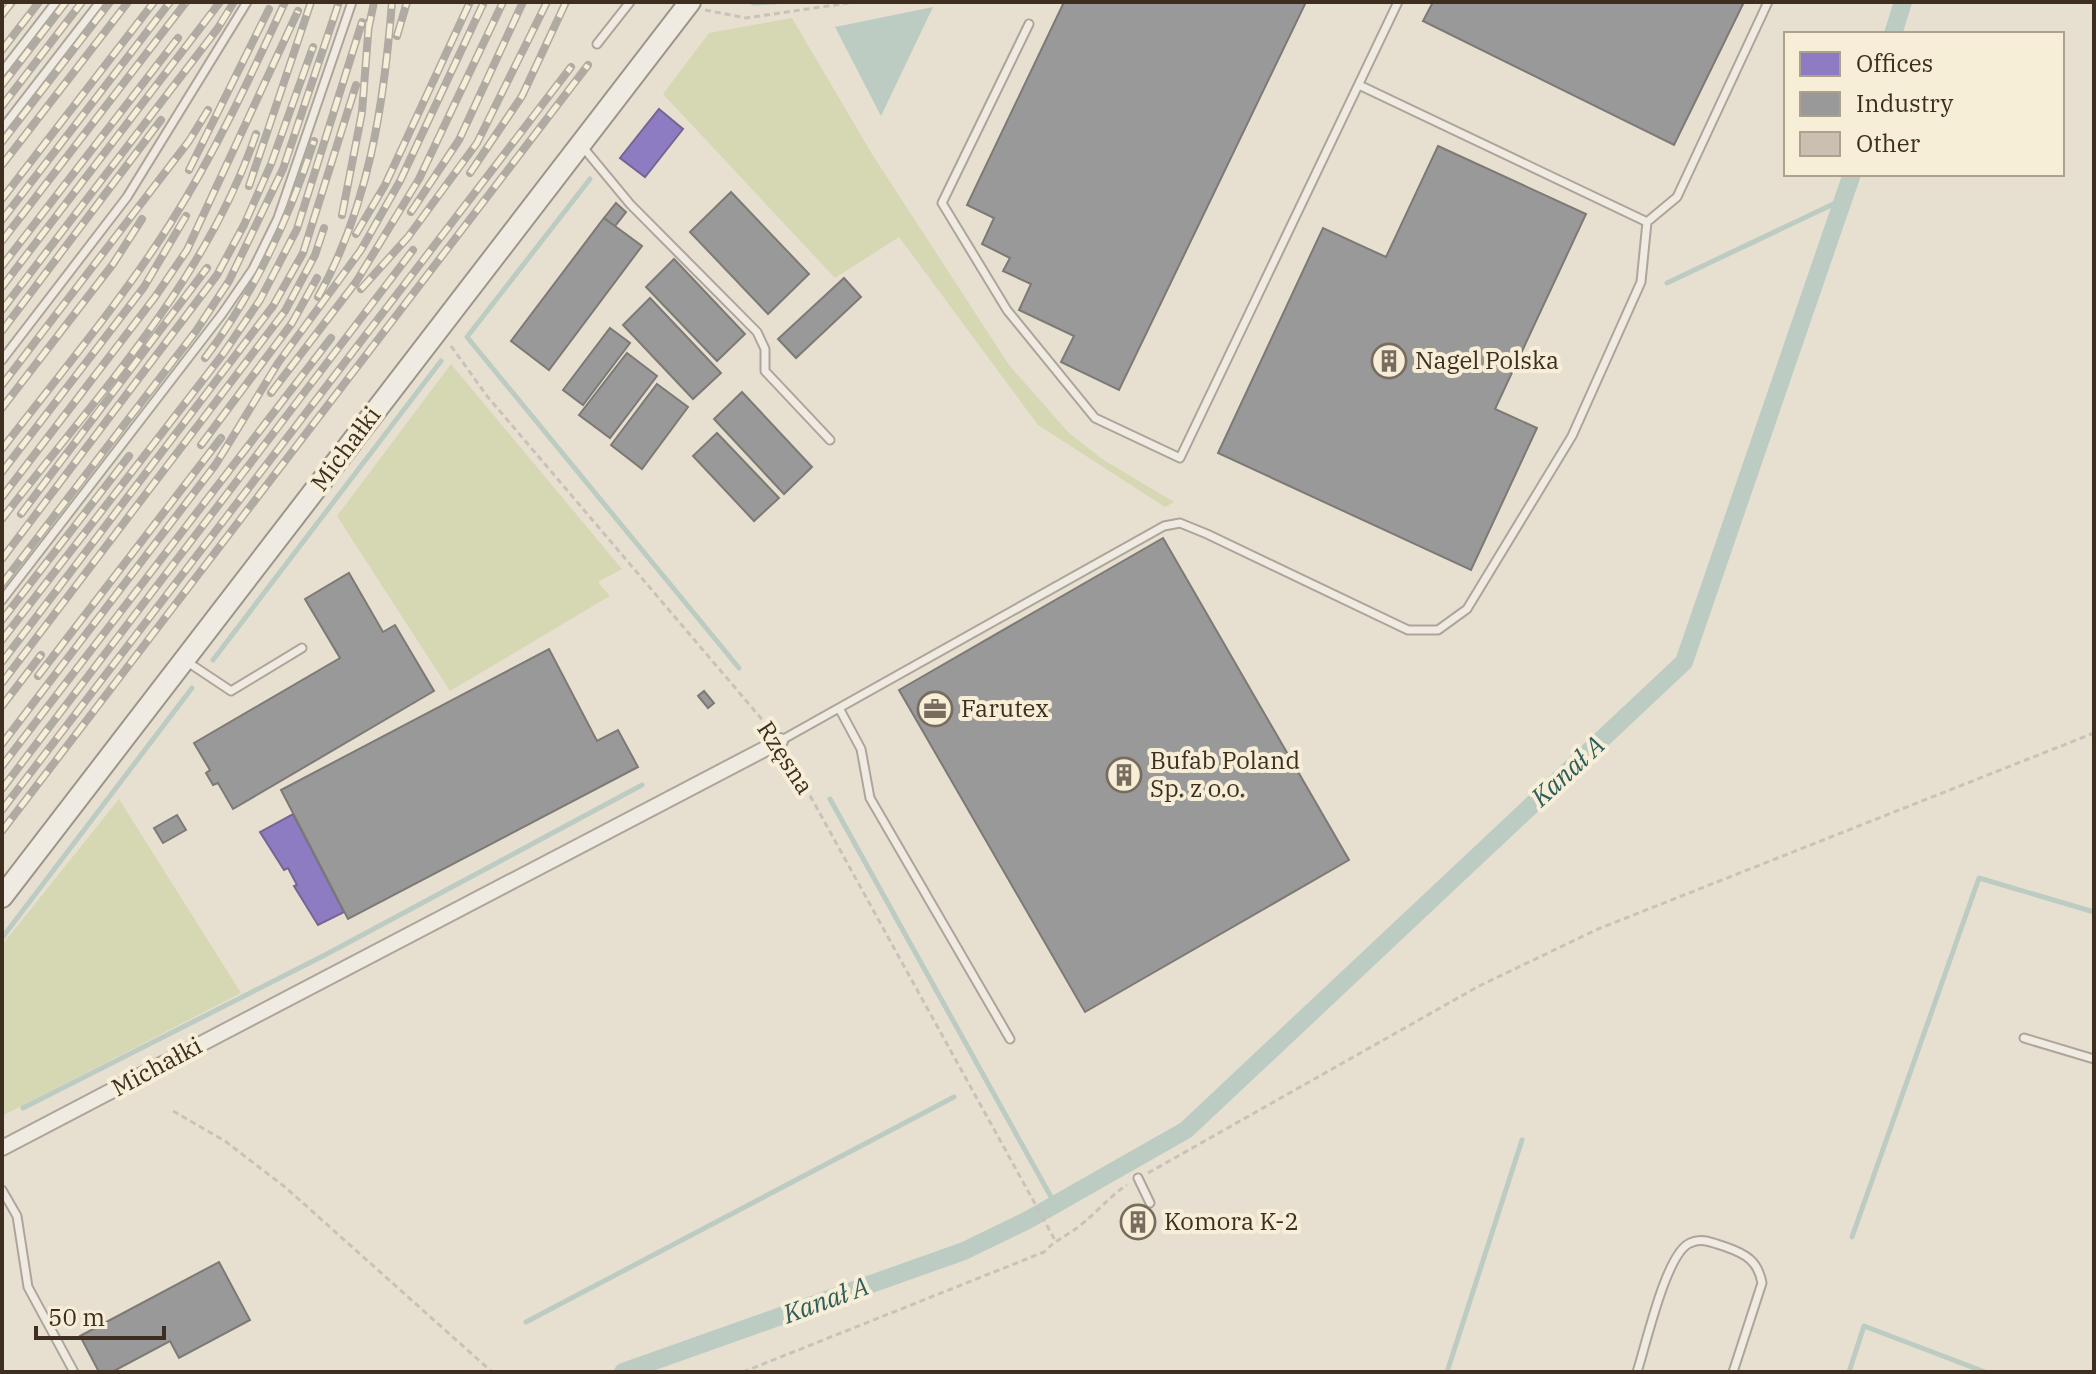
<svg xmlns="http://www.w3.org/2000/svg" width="2096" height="1374" font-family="'IBM Plex Serif',serif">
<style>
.green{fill:#d6d7b3}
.water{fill:#bcccc2}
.offices{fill:#8e7cc3;stroke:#766592;stroke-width:2}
.industry{fill:#999;stroke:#7d7975;stroke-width:2}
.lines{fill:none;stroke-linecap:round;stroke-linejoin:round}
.stream{stroke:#bcccc2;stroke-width:5}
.canal{stroke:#bcccc2;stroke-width:18}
.building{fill:#cbbfb2;stroke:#a89c90;stroke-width:2}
.lane-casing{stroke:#ada599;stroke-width:11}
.street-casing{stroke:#ada599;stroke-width:18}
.secondary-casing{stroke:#9c958a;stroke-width:24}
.path{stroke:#c8c2b9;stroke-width:3;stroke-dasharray:6 4;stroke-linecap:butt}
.lane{stroke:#efebe3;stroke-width:7}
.street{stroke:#efebe3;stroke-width:14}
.secondary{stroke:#efebe3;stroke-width:20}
.rail-casing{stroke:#afaaa2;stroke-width:8}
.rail{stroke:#f7eed8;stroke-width:5;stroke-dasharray:15;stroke-linecap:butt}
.labels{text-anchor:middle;stroke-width:8;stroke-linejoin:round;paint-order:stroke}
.poi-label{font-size:24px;fill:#3d2e20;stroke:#f7eed8;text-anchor:start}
.street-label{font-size:24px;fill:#3d2e20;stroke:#f7eed8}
.water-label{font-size:26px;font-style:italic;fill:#2f5d5a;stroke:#f7eed8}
</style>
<rect width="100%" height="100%" fill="#e7e0d1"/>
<path class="green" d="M792,18L872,154L1009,365L1069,433L1102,459L1174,502L1165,507L1038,425L899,237L835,278L663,94L709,33Z
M451,364L622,569L598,582L610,596L450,691L337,516Z
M119,799L241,993L2,1116V945Z"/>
<path class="water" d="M933,7L881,116L835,27Z"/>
<path class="offices" d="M659,109L683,129L645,177L620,158Z
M293,814L344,912L318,925L294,886L297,885L288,868L284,870L260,832Z"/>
<path class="industry" d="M1064,2H1306L1119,390L1061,362L1074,336L1019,310L1031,284L1003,271L1010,258L982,244L994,218L967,205Z
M1433,2H1744L1674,145L1423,21Z
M1438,146L1586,214L1495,409L1537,428L1471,570L1218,453L1323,228L1386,257Z
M731,192L809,274L768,314L690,232Z
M616,203L626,212L615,226L604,218Z
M604,218L642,246L549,370L511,341Z
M674,259L745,334L717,361L646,287Z
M844,278L861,297L796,358L778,339Z
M650,298L721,373L693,399L623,325Z
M610,328L630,343L583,405L563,390Z
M627,353L657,376L610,438L579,415Z
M657,384L688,407L642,469L611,445Z
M742,392L812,467L784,494L714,419Z
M717,433L779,498L754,521L693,456Z
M1163,538L1349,860L1085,1012L899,690Z
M349,573L383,632L395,625L434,691L233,809L218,783L213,785L206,773L210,770L194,743L340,658L305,599Z
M549,649L597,741L618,730L638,767L348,919L281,790Z
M704,691L714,703L708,708L698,696Z
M177,815L186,830L163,843L154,828Z
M219,1262L250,1320L179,1358L170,1341L112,1372H99L80,1336Z"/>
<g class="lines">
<path class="stream" d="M753,3L776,2
M590,179L467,337L739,668
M1667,283L1844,199
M213,660L441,361
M830,799L1055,1204
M2,938L192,688
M23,1108L325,955L642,785
M1852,1237L1979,878L2094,912
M526,1322L954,1097
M1447,1372L1522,1140
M1849,1372L1864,1326L1985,1372"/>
<path class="canal" d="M1893,34L1903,2
M623,1372L964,1251L1026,1221L1186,1130L1684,662L1852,174"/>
</g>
<path class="building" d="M1144,1210L1152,1225L1133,1235L1125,1219Z"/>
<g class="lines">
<g class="lane-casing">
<path id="lane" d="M1029,24L942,203L1007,310L1095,418L1180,458L1398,2
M597,44L630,2
M2,72L56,2
M1359,85L1647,222
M2,129L100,2
M582,146L630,204L757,332L765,349V371L830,440
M2,360L127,197L247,2
M2,600L222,314L253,269L278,218L352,2
M186,661L231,691L302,648
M839,708L861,749L870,798L1010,1039
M780,741L1164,526L1180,523L1207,534L1408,630H1438L1467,609L1572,436L1641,282L1647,222L1677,197L1768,2
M2024,1038L2094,1059
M1138,1178L1150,1203
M2,1190L17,1216L28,1287L74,1372
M1637,1372C1646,1345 1666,1253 1690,1243C1702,1237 1713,1243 1726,1247C1746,1254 1758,1261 1762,1283L1733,1372"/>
</g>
<g class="street-casing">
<path id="street" d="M2,1148L780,741"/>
</g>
<g class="secondary-casing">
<path id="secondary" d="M2,897L690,2"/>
</g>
<path class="path" d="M705,10L746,18L855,2
M451,346L487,396L771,730
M786,752L1055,1240
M173,1111L225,1141L285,1187L492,1372
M1148,1173L1479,986L1598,929L2094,733
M743,1372L1044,1252C1056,1239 1069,1235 1082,1224C1098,1211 1110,1196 1127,1185"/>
<use href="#lane" class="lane"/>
<use href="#street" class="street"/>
<use href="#secondary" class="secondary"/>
<g class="rail-casing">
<path id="rail" d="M2,15L12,2
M368,31L374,2
M397,36L407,2
M2,50L39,2
M2,85L66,2
M2,106L82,2
M2,142L110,2
M2,165L128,2
M189,170L269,9
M470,173L522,96L566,2
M249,186L311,2
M2,199L154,2
M411,212L459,140L523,2
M342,215L362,112L369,22
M2,220L170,2
M356,234L385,185L470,2
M2,241L186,2
M2,266L178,38
M2,287L220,2
M361,289L408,237L477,143L547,2
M318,297C369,206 384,104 392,2
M2,310L218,28L234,2
M2,331L161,120
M205,358C255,292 289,219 314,141
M2,385L189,141L208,110
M271,393L356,282L419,179L503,2
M2,408L113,264L142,219
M201,445L292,323L317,278
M2,449C59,375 120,303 170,224C215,153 250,78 285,2
M2,472L144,287L186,216
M2,497L155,297L187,250L298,11
M21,514L207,268
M2,519C95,398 206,281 256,134
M2,559L217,275L244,225L271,164L313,47
M2,584L196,331L229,281L283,169L339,2
M2,620L129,456
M2,640L223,354L260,300L297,229L362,22
M2,662L273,306L303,253L356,85
M38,676L221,438
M2,683L285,311L315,255L324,228
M2,706L41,655
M2,744L216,464L278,363L361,250L400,181L484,2
M2,766L331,338
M2,789L413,250
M2,810L571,67
M2,831L588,65"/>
</g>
<use href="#rail" class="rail"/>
</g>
<defs>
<g id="building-ring" transform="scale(1.8)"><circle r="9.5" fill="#f7eed8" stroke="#786c5e" stroke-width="1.5"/><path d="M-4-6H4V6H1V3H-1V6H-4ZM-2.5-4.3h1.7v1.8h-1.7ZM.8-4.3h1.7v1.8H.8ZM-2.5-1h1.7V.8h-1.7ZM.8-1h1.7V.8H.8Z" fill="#786c5e"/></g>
<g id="office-ring" transform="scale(1.8)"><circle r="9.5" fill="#f7eed8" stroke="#786c5e" stroke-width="1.5"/><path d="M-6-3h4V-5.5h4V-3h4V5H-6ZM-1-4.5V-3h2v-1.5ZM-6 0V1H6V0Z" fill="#786c5e"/></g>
</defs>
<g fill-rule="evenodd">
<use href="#building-ring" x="1389" y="361"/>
<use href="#office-ring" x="935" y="709"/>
<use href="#building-ring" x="1124" y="775"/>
<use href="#building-ring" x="1138" y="1222"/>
</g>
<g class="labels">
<g class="poi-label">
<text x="1415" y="369">Nagel Polska</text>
<text x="961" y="717">Farutex</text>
<text x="1150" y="769">Bufab Poland<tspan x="1150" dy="28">Sp. z o.o.</tspan></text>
<text x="1164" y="1230">Komora K-2</text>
</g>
<g class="street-label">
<text transform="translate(346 449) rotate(-53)" y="8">Michałki</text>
<text transform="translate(785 758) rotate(57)" y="8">Rzęsna</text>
<text transform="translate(157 1067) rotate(-28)" y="8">Michałki</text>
</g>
<g class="water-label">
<text transform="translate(1568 771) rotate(-43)" y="9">Kanał A</text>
<text transform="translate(826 1300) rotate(-20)" y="9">Kanał A</text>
</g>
</g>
<rect width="2096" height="1374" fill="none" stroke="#3d2e20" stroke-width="8"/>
<rect x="1784" y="32" width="280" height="144" fill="#f7eed8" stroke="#ada18e" stroke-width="2"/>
<rect x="1800" y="52" width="40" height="24" fill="#8e7cc3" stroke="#ada18e" stroke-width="2"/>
<text x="1856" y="72" font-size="24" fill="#3d2e20">Offices</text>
<rect x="1800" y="92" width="40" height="24" fill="#999999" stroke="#ada18e" stroke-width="2"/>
<text x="1856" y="112" font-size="24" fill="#3d2e20">Industry</text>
<rect x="1800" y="132" width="40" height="24" fill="#cbbfb2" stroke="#ada18e" stroke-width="2"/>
<text x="1856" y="152" font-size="24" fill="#3d2e20">Other</text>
<path d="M36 1326v12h128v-12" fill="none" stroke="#3d2e20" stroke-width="4"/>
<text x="48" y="1326" font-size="24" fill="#3d2e20" stroke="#f7eed8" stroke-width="6" paint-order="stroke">50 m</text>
</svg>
